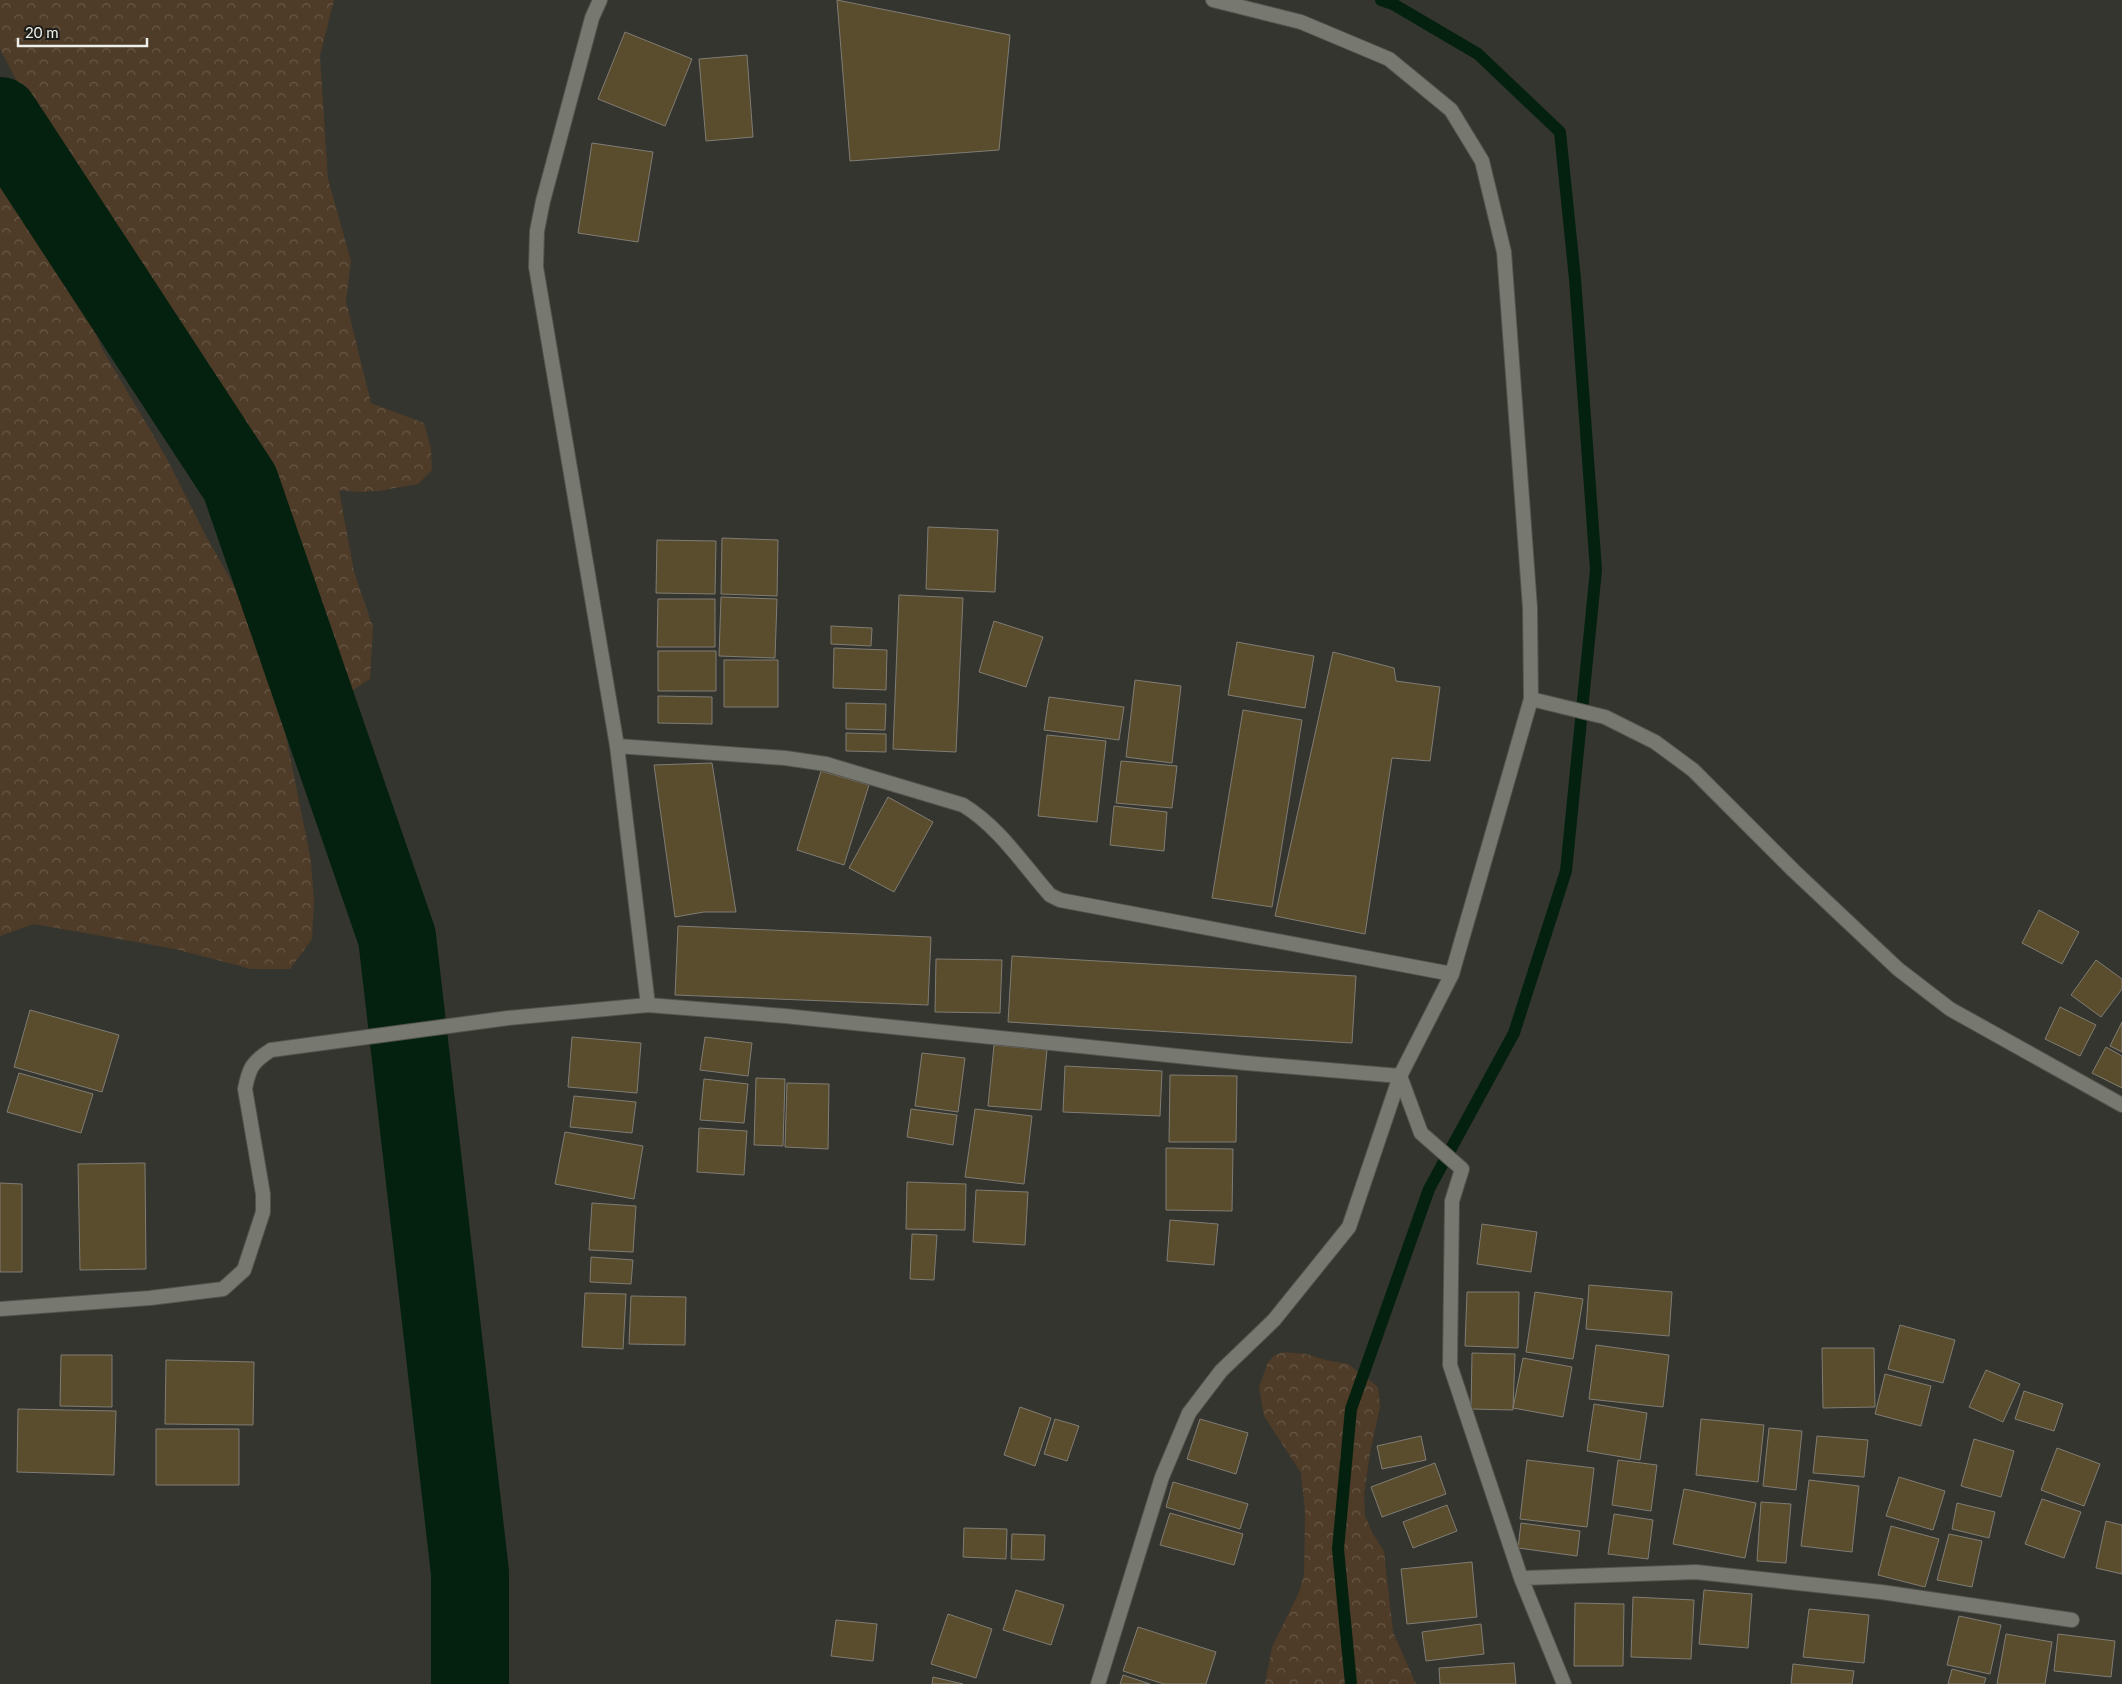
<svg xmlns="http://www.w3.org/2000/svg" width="2122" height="1684" font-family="Lato,sans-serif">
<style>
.forest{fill:url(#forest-crowns)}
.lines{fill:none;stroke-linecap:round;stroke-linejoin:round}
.stream{stroke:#04210f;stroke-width:12}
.river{stroke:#04210f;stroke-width:78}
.building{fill:#594d2e;stroke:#807c74}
.minor-casing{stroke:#53534d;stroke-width:16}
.minor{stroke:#777870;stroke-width:14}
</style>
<defs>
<pattern id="forest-crowns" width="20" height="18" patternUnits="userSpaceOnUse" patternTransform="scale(1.25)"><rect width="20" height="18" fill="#4e3b28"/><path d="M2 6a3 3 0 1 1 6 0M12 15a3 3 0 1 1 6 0" fill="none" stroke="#685847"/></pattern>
</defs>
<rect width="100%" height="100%" fill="#34352e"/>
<path class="forest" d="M0,0H334L320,56L328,179L351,261L346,301L371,403L424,423L431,449L432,470L418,484L378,491L359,492L339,490L354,572L373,627L370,679L353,690L334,683L318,647L309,607L290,552L234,444L156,302L22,91L0,49Z
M0,172L88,310L101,347L166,457L206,536L268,646L311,861L314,901L312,939L290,969H251L175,949L34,924L0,936Z
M1284,1352L1306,1354L1326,1360L1348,1364L1378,1387L1380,1407L1370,1453L1364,1495L1365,1516L1373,1534L1384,1551L1393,1632L1416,1684H1265L1272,1647L1299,1592L1304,1575L1305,1512L1301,1473L1264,1416L1259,1387L1268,1362L1275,1355Z"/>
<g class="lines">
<path class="stream" d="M1351,1684L1338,1549L1351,1409L1429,1189L1514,1033L1566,871L1596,570L1575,279L1560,132L1478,54L1393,4L1381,0"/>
<path class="river" d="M0,116L240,483L397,937L470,1573V1684"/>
</g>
<path class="building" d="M837,0L1010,35L999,150L850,161Z
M625,32L692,59L665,126L598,99Z
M747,55L753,137L706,141L699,59Z
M592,143L653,152L638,242L578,233Z
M928,527L998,530L995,592L926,589Z
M722,538L778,540L777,596L721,594Z
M657,540L716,541L715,594L656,593Z
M899,595L963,598L956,752L893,749Z
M721,597L777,599L775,658L719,656Z
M658,599H715V647H657Z
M994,621L1043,637L1026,687L979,672Z
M831,626L872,628L871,646L831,644Z
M1237,642L1314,656L1305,708L1228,695Z
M834,648L887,650L886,690L833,688Z
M658,651H716V691H658Z
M1333,652L1394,668L1396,681L1440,687L1430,761L1392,758L1365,934L1275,916Z
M724,660H778V707H724Z
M1135,680L1181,686L1172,763L1126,757Z
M658,696L712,697V724L658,723Z
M1049,697L1124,707L1119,740L1044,730Z
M846,703L886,704L885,730L846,729Z
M1243,710L1302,720L1272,907L1212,898Z
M846,733L886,734V752L846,751Z
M1047,735L1106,741L1097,822L1038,816Z
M1121,761L1177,766L1172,808L1116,803Z
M712,763L736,912H704L675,917L654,765Z
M821,771L869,785L844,865L797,850Z
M888,797L933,822L894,892L849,868Z
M1114,806L1167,812L1164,851L1110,845Z
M2039,910L2079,932L2062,964L2022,943Z
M678,926L931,937L928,1005L675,995Z
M1012,956L1356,976L1352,1043L1008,1022Z
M936,959L1002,960L1000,1013L935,1012Z
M2096,960L2122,979V989L2101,1017L2071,995Z
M2060,1007L2096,1025L2080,1056L2045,1039Z
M30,1010L119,1035L102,1092L14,1067Z
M2122,1022V1052L2110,1046Z
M572,1037L641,1043L637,1093L568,1087Z
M705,1037L752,1043L748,1076L700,1070Z
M994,1045L1047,1050L1041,1110L988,1106Z
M2106,1047L2122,1056V1088L2092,1073Z
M922,1053L965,1058L958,1112L915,1106Z
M1065,1066L1162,1071L1160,1116L1063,1112Z
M19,1073L93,1094L81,1133L7,1112Z
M1170,1075L1237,1076L1236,1142H1169Z
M756,1078L785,1079L783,1146L754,1145Z
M704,1079L748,1084L744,1123L700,1120Z
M787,1083L829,1084L828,1149L785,1147Z
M574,1096L636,1102L632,1133L570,1127Z
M911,1109L957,1115L953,1145L907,1137Z
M975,1109L1032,1116L1024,1184L965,1177Z
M699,1128L747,1131L744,1175L697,1172Z
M565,1132L643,1146L634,1199L555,1184Z
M1166,1148L1233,1149L1232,1211L1166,1210Z
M145,1163L146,1269L80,1270L78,1164Z
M907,1182L966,1184L965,1230L906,1229Z
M0,1183L22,1184V1272H0Z
M976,1190L1028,1192L1025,1245L973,1242Z
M592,1203L636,1206L633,1252L589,1250Z
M1170,1220L1218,1224L1214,1265L1167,1261Z
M1482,1224L1537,1232L1531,1272L1477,1264Z
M912,1234L937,1235L934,1280L910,1279Z
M591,1257L633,1260L631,1284L590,1282Z
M1589,1285L1672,1292L1669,1336L1586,1329Z
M1467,1292H1519L1518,1348L1465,1346Z
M1535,1292L1583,1299L1573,1359L1526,1352Z
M585,1293L626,1294L623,1349L582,1347Z
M631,1296L686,1297L685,1345L629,1344Z
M1900,1325L1955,1340L1943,1383L1888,1369Z
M1596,1345L1669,1355L1663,1407L1589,1399Z
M1822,1348H1874L1875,1407L1823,1408Z
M1472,1353L1515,1354L1513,1410L1471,1409Z
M61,1355H112V1407L60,1406Z
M1523,1358L1572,1367L1563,1417L1513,1408Z
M166,1360L254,1362L253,1425L165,1424Z
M1986,1370L2020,1384L2003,1422L1969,1407Z
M1885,1374L1931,1386L1921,1426L1875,1414Z
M2024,1391L2063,1404L2054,1431L2015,1419Z
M1594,1404L1647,1413L1640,1460L1587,1451Z
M1020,1407L1051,1418L1035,1466L1004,1455Z
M18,1409L116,1411L114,1475L17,1472Z
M1055,1419L1079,1426L1067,1461L1044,1454Z
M1200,1419L1248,1433L1236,1474L1187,1459Z
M1701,1419L1764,1425L1758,1482L1696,1475Z
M1769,1428L1802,1431L1796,1490L1763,1486Z
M156,1429H239V1485H156Z
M1421,1436L1426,1460L1382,1469L1377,1446Z
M1817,1436L1868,1440L1864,1477L1813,1473Z
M1974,1439L2014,1451L2001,1497L1961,1486Z
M2057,1448L2100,1464L2084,1506L2041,1490Z
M1527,1460L1594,1468L1587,1527L1520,1519Z
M1618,1460L1657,1465L1651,1511L1612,1505Z
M1435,1463L1446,1494L1382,1517L1371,1487Z
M1899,1477L1945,1491L1933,1530L1886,1516Z
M1809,1480L1859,1486L1852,1552L1801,1546Z
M1173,1482L1248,1504L1240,1529L1166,1507Z
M1684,1489L1756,1503L1745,1558L1673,1544Z
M2042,1499L2081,1512L2064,1558L2025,1544Z
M1761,1502L1791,1504L1786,1563L1757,1561Z
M1957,1503L1995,1512L1989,1538L1952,1529Z
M1447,1505L1457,1531L1413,1548L1403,1522Z
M1170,1513L1243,1534L1234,1565L1160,1545Z
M1614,1514L1653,1520L1648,1559L1608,1554Z
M2106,1521L2122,1525V1574L2096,1568Z
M1521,1523L1580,1531L1577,1556L1518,1548Z
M1891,1526L1939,1539L1925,1587L1878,1575Z
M964,1528L1007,1529L1006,1559L963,1557Z
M1012,1534L1045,1535L1044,1560L1011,1559Z
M1949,1534L1982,1541L1972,1587L1937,1580Z
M1472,1562L1477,1617L1407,1624L1401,1569Z
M1016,1590L1064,1605L1051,1645L1003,1630Z
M1704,1590L1752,1594L1748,1648L1699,1644Z
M1633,1597L1694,1600L1691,1659L1631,1657Z
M1575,1603L1624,1604L1623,1666H1574Z
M1809,1609L1869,1615L1864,1663L1803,1657Z
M948,1614L992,1629L976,1678L931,1664Z
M1959,1616L2001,1625L1990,1674L1947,1665Z
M836,1620L877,1624L873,1661L831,1656Z
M1481,1624L1484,1654L1426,1661L1422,1632Z
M1138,1627L1216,1652L1206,1684H1164L1123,1671Z
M2006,1634L2052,1642L2045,1684H1997Z
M2058,1634L2115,1641L2111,1677L2054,1671Z
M1514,1663L1516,1684H1440L1439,1668Z
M1793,1664L1854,1671L1852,1684H1791Z
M1952,1669L1986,1678L1984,1684H1948Z
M1123,1675L1150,1684H1120Z
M933,1677L963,1684H932Z"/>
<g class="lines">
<g class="minor-casing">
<path id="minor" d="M600,0L592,18L543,201L537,231L536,267L617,746L648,1005
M1531,699L1605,717L1655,742L1693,770L1794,871L1898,969L1950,1009L2122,1105
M617,746L785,758L826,764L963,805C999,827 1022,863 1050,895L1060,900L1452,974
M0,1309L150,1298L223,1289L244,1270L263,1212V1194L245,1089C249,1068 252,1062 271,1050L508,1018L648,1005L785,1016L1246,1063L1400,1076L1421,1133L1462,1169L1452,1201L1450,1365L1521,1578L1564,1684
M1521,1578L1696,1572L1881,1592L2072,1620
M1098,1684L1162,1477L1189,1413L1221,1371L1274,1320L1349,1227L1400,1076L1452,974L1531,699L1530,608L1504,252L1482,161L1451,110L1389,59L1301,22L1213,0"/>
</g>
<use href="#minor" class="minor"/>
</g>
<path d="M18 38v8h129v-8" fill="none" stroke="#efefea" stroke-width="2.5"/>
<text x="25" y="38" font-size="15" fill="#efefea" stroke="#1c1c19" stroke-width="4" paint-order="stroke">20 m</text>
</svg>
